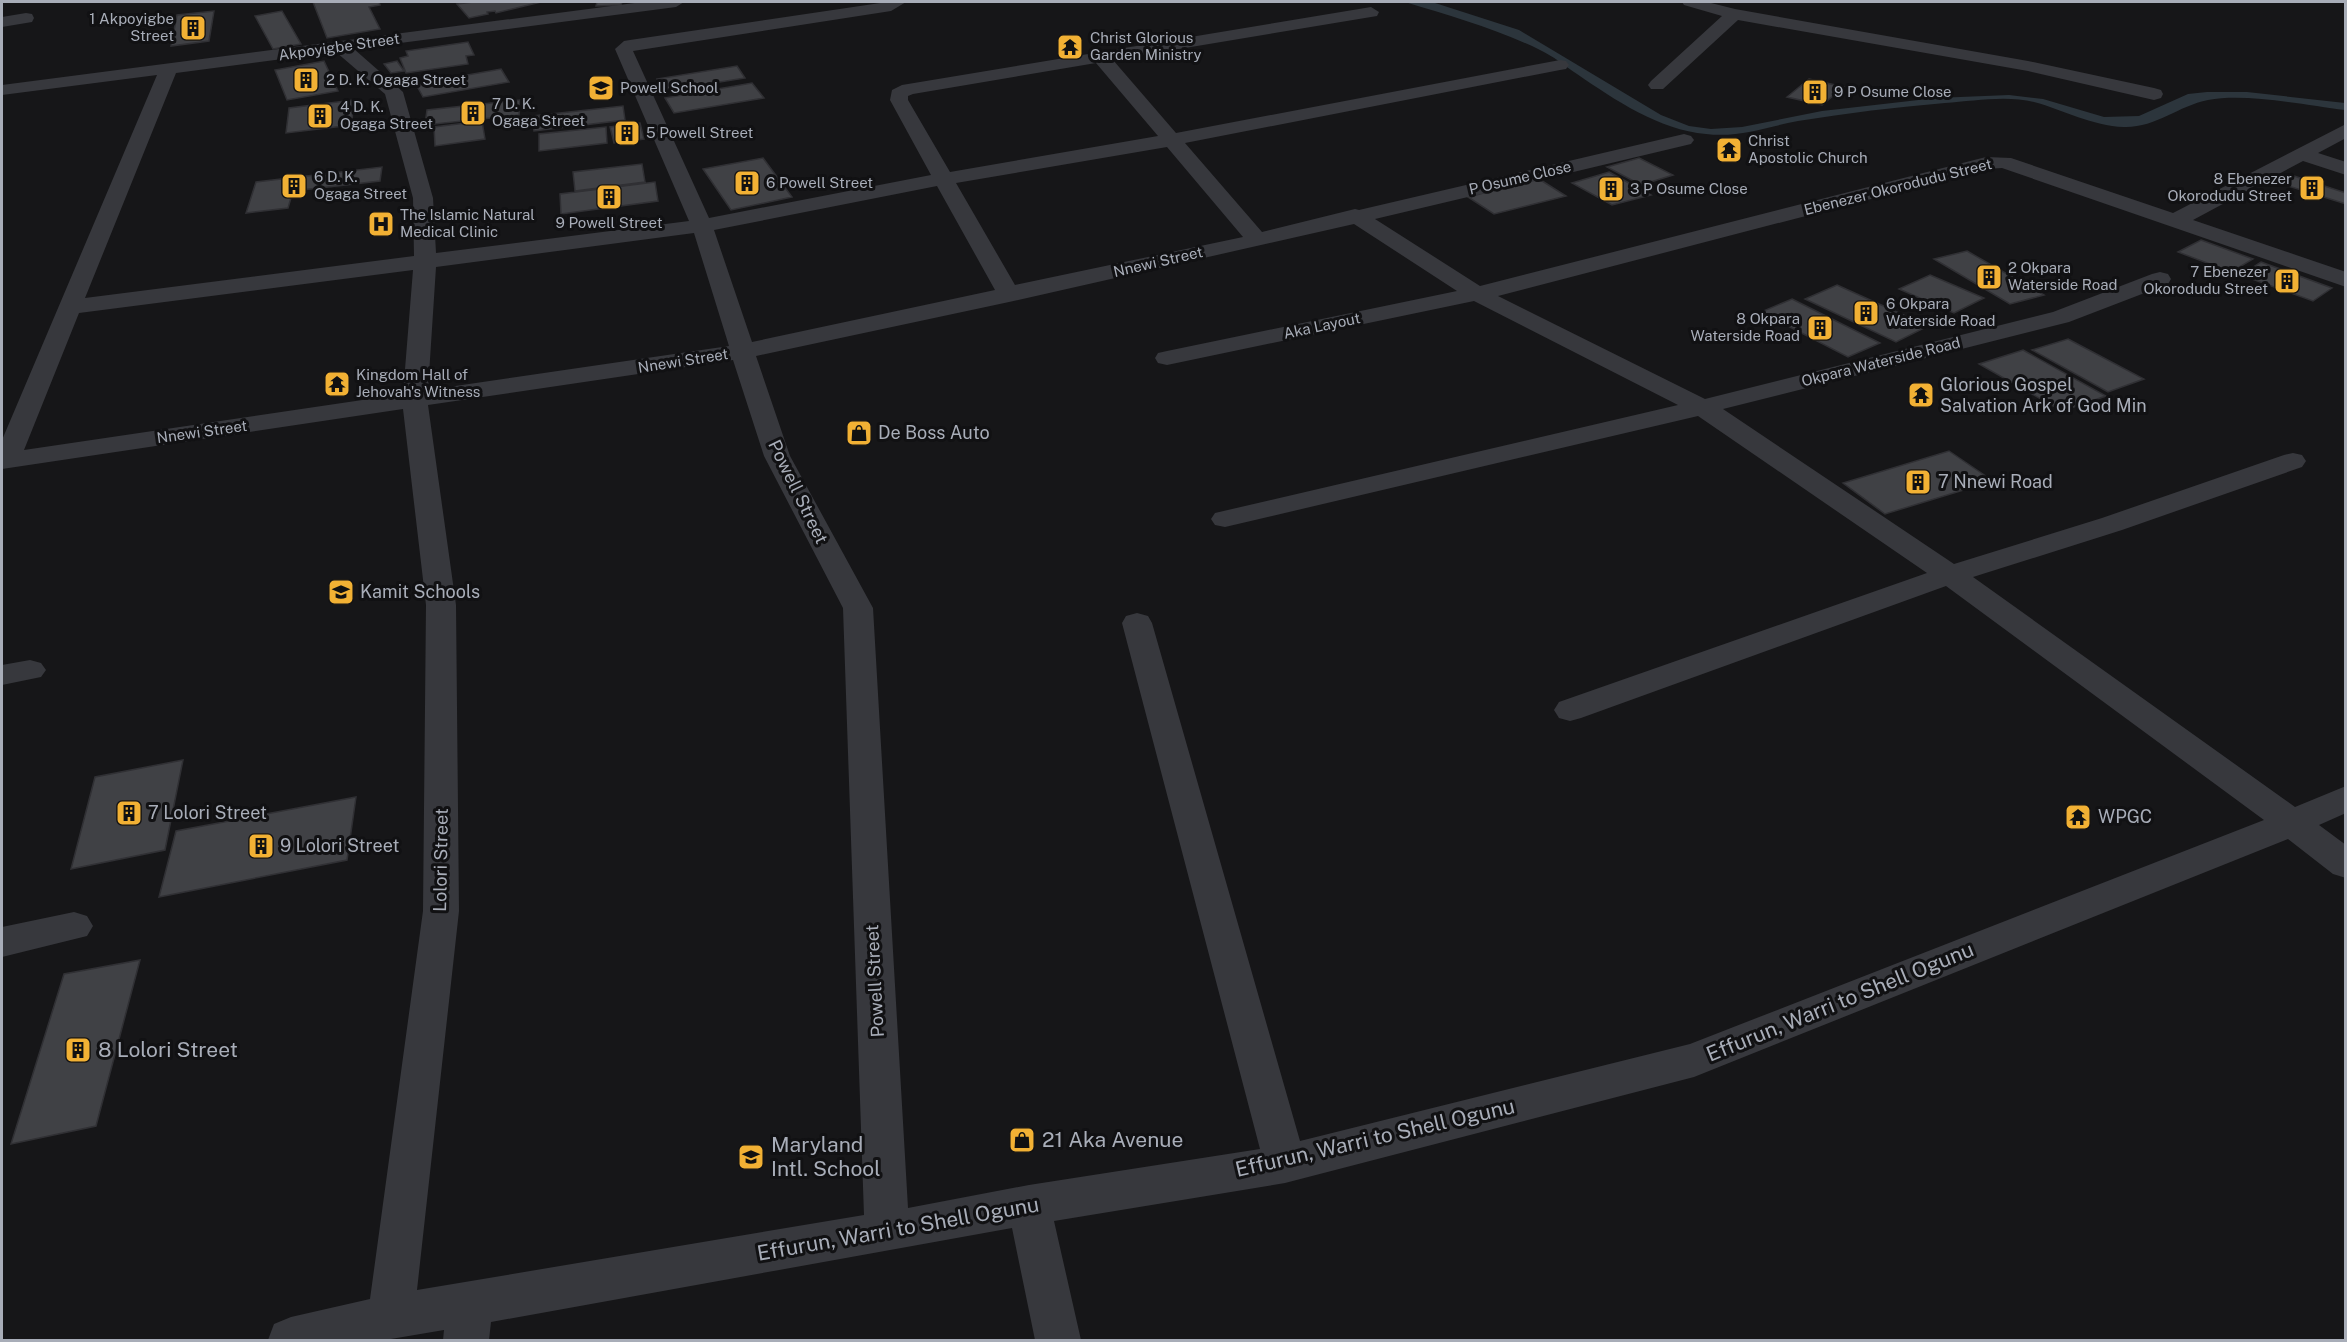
<svg xmlns="http://www.w3.org/2000/svg" width="2347" height="1342" font-family="'Public Sans',sans-serif">
<style>
.water{fill:#2c353c}
.building{fill:#404145;stroke:#303034;stroke-width:1.5}
.lines{fill:none;stroke-linecap:round;stroke-linejoin:round}
.minor{fill:#37383d;fill-rule:evenodd}
.labels{text-anchor:middle;stroke-width:6;stroke-linejoin:round;paint-order:stroke}
.far-poi-label{font-size:15px;fill:#a8adb8;stroke:#111113;text-anchor:start}
.far-street-label{font-size:15px;fill:#a8adb8;stroke:#111113}
.poi-label{font-size:18px;fill:#a8adb8;stroke:#111113;text-anchor:start}
.street-label{font-size:18px;fill:#a8adb8;stroke:#111113}
.near-street-label{font-size:21px;fill:#a8adb8;stroke:#111113}
.near-poi-label{font-size:21px;fill:#a8adb8;stroke:#111113;text-anchor:start}
</style>
<rect width="100%" height="100%" fill="#161618"/>
<path class="water" d="M1405,2H1432L1519,30L1661,115L1689,126L1711,129L1742,127L1822,111L1936,98L2009,95L2043,99L2104,117L2139,116L2188,94L2207,92H2247L2345,103V110C2305,105 2247,93 2208,100C2178,106 2155,128 2124,127C2092,126 2064,110 2034,102C2006,95 1973,101 1945,103C1896,107 1847,113 1798,121C1766,127 1739,138 1706,134C1659,130 1615,100 1577,74C1565,66 1553,56 1540,50C1497,29 1451,16 1405,2Z"/>
<path class="building" d="M313,2H379L380,5L369,7L380,29L327,38Z
M473,2H541L496,13L495,11L487,12L488,14L469,18L457,4Z
M597,2H622L621,5L596,6Z
M214,11L209,41L171,46L177,15Z
M282,11L301,44L273,49L255,16Z
M468,42L474,55L466,56L468,64L406,73L400,58L408,56L406,51Z
M324,61L338,91L287,100L275,70Z
M397,61L404,71L391,73L384,64Z
M737,66L745,78L664,91L657,79Z
M501,69L509,82L423,97L416,84Z
M1809,79L1844,87L1822,105L1787,97Z
M752,83L764,98L674,113L665,98Z
M353,100L352,125L286,133L289,108Z
M520,100L519,115L425,125L427,110Z
M623,106L625,120L534,131L533,116Z
M482,121L485,139L435,146L434,127Z
M640,123L644,139L614,143L610,127Z
M606,127L607,143L539,151V134Z
M763,158L792,197L731,210L703,169Z
M1639,158L1673,175L1641,185L1607,167Z
M642,164L645,182L575,191L573,172Z
M382,167L380,181L293,191L288,208L246,213L256,182Z
M1609,172L1651,195L1612,205L1572,183Z
M2291,175L2346,193V204L2279,183Z
M1539,179L1566,196L1494,214L1468,197Z
M655,182L658,201L561,214L560,194Z
M2201,240L2253,259L2231,272L2178,252Z
M1967,251L2044,295L2010,304L1934,259Z
M2261,262L2332,288L2313,301L2241,275Z
M1930,275L1984,298L1954,313L1899,289Z
M1837,285L1928,326L1896,342L1805,299Z
M1792,299L1880,343L1848,357L1761,312Z
M2068,339L2144,379L2108,392L2032,350Z
M2023,350L2106,396L2062,411L1979,364Z
M1949,451L1993,481L1885,514L1843,483Z
M183,760L165,850L71,869L95,777Z
M356,797L347,860L159,897L176,831Z
M140,960L96,1126L11,1144L64,974Z"/>
<g class="lines">
<path class="minor" d="M642,2H684L676,7L354,49L403,92L433,198L436,253L689,221L615,49L624,41L630,40L887,2H906L891,11L633,51L709,218L931,175L890,100L892,90L902,85L1371,7L1379,12L1377,16L1113,60L1176,133L1560,60L1566,61L1569,65L1566,69L1560,70L1185,143L1262,232L1355,209L1359,210L1684,134L1691,136L1694,140L1691,144L1375,219L1480,286L1986,157L2011,158L2173,213L2346,124V138L2318,153L2346,162V175L2303,161L2193,220L2346,272V287L2002,168L1986,169L1498,296L1705,399L2053,312L2152,274L2160,272L2168,274L2171,279L2168,284L2069,322L1723,409L1954,564L2102,518L2284,455L2293,453L2302,455L2306,461L2302,467L2122,530L1973,577L2295,807L2346,786V813L2319,825L2346,845V878L2333,874L2288,839L1694,1077L1285,1183L1054,1221L1081,1340H1035L1012,1228L491,1322L489,1340H443L444,1330L385,1340H268L274,1324L291,1317L370,1299L423,911L426,605L403,409L2,469V440L157,75L2,95V85ZM336,52L385,94L413,198L414,256L85,298L176,73ZM1096,63L1158,136L950,172L908,100V96L913,94ZM1167,147L1243,237L1015,285L956,183ZM937,186L995,290L752,342L714,230ZM1354,224L1457,291L1167,351L1158,353L1155,358L1158,363L1167,365L1474,301L1678,405L1215,513L1211,519L1215,525L1225,527L1698,416L1927,573L1559,702L1554,710L1559,718L1570,721L1581,718L1946,586L2264,820L1690,1044L1300,1141L1152,623L1148,616L1137,613L1126,616L1122,623L1260,1149L1029,1185L908,1208L873,608L790,456L756,356L1009,302ZM694,233L729,346L428,390L436,267ZM413,270L403,394L24,450L79,313ZM733,360L764,456L843,608L864,1215L417,1290L459,911L456,605L428,405Z
M1682,2H1707L1735,9L2028,61L2154,88L2161,90L2163,94L2161,98L2154,100L2028,71L1738,20L1663,89H1651L1648,85L1651,81L1722,16L1684,5Z
M26,13L32,14L34,18L32,22L2,27V17Z
M30,660L41,663L46,670L41,677L2,685V665Z
M74,912L87,916L93,926L87,936L2,957V927Z"/>
</g>
<defs>
<g id="building-square" transform="scale(1.35)"><rect x="-9" y="-9" width="18" height="18" rx="4" fill="#f2b134" stroke="#111113"/><path d="M-4-6H4V6H1V3H-1V6H-4ZM-2.5-4.3h1.7v1.8h-1.7ZM.8-4.3h1.7v1.8H.8ZM-2.5-1h1.7V.8h-1.7ZM.8-1h1.7V.8H.8Z" fill="#111"/></g>
<g id="temple-square" transform="scale(1.35)"><rect x="-9" y="-9" width="18" height="18" rx="4" fill="#f2b134" stroke="#111113"/><path d="M0-6L5-2H3V0L6.5 2.5H4V6H1.5V3h-3V6H-4V2.5H-6.5L-3 0V-2H-5Z" fill="#111"/></g>
<g id="school-square" transform="scale(1.35)"><rect x="-9" y="-9" width="18" height="18" rx="4" fill="#f2b134" stroke="#111113"/><path d="M0-5L7-2L0 1L-7-2ZM-4 1L0 2.5L4 1V4Q0 6-4 4Z" fill="#111"/></g>
<g id="hospital-square" transform="scale(1.35)"><rect x="-9" y="-9" width="18" height="18" rx="4" fill="#f2b134" stroke="#111113"/><path d="M-5-5h3v3.5h4V-5h3V5h-3V1.5h-4V5h-3Z" fill="#111"/></g>
<g id="shop-square" transform="scale(1.35)"><rect x="-9" y="-9" width="18" height="18" rx="4" fill="#f2b134" stroke="#111113"/><path d="M-5-2.5h2.3a2.7 3.5 0 0 1 5.4 0H5L5.5 6h-11ZM-1.5-2.5h3a1.5 2.3 0 0 0-3 0Z" fill="#111"/></g>
</defs>
<g fill-rule="evenodd">
<use href="#building-square" x="193" y="28"/>
<use href="#temple-square" x="1070" y="47"/>
<use href="#building-square" x="306" y="80"/>
<use href="#school-square" x="601" y="88"/>
<use href="#building-square" x="1815" y="92"/>
<use href="#building-square" x="473" y="113"/>
<use href="#building-square" x="320" y="116"/>
<use href="#building-square" x="627" y="133"/>
<use href="#temple-square" x="1729" y="150"/>
<use href="#building-square" x="747" y="183"/>
<use href="#building-square" x="294" y="186"/>
<use href="#building-square" x="2312" y="188"/>
<use href="#building-square" x="1611" y="189"/>
<use href="#building-square" x="609" y="197"/>
<use href="#hospital-square" x="381" y="224"/>
<use href="#building-square" x="1989" y="277"/>
<use href="#building-square" x="2287" y="281"/>
<use href="#building-square" x="1866" y="313"/>
<use href="#building-square" x="1820" y="328"/>
<use href="#temple-square" x="337" y="384"/>
<use href="#temple-square" x="1921" y="395"/>
<use href="#shop-square" x="859" y="433"/>
<use href="#building-square" x="1918" y="482"/>
<use href="#school-square" x="341" y="592"/>
<use href="#building-square" x="129" y="813"/>
<use href="#temple-square" x="2078" y="817"/>
<use href="#building-square" x="261" y="846"/>
<use href="#building-square" x="78" y="1050"/>
<use href="#shop-square" x="1022" y="1140"/>
<use href="#school-square" x="751" y="1157"/>
</g>
<g class="labels">
<g class="far-poi-label">
<text x="174" y="24" text-anchor="end">1 Akpoyigbe<tspan x="174" dy="17">Street</tspan></text>
<text x="1090" y="43">Christ Glorious<tspan x="1090" dy="17">Garden Ministry</tspan></text>
<text x="326" y="85">2 D. K. Ogaga Street</text>
<text x="620" y="93">Powell School</text>
<text x="1834" y="97">9 P Osume Close</text>
<text x="492" y="109">7 D. K.<tspan x="492" dy="17">Ogaga Street</tspan></text>
<text x="340" y="112">4 D. K.<tspan x="340" dy="17">Ogaga Street</tspan></text>
<text x="646" y="138">5 Powell Street</text>
<text x="1748" y="146">Christ<tspan x="1748" dy="17">Apostolic Church</tspan></text>
<text x="314" y="182">6 D. K.<tspan x="314" dy="17">Ogaga Street</tspan></text>
<text x="2292" y="184" text-anchor="end">8 Ebenezer<tspan x="2292" dy="17">Okorodudu Street</tspan></text>
<text x="766" y="188">6 Powell Street</text>
<text x="1630" y="194">3 P Osume Close</text>
<text x="400" y="220">The Islamic Natural<tspan x="400" dy="17">Medical Clinic</tspan></text>
<text x="609" y="228" text-anchor="middle">9 Powell Street</text>
<text x="2008" y="273">2 Okpara<tspan x="2008" dy="17">Waterside Road</tspan></text>
<text x="2268" y="277" text-anchor="end">7 Ebenezer<tspan x="2268" dy="17">Okorodudu Street</tspan></text>
<text x="1886" y="309">6 Okpara<tspan x="1886" dy="17">Waterside Road</tspan></text>
<text x="1800" y="324" text-anchor="end">8 Okpara<tspan x="1800" dy="17">Waterside Road</tspan></text>
<text x="356" y="380">Kingdom Hall of<tspan x="356" dy="17">Jehovah's Witness</tspan></text>
</g>
<g class="far-street-label">
<text transform="translate(339 47) rotate(-8)" y="5">Akpoyigbe Street</text>
<text transform="translate(1520 178) rotate(-13)" y="5">P Osume Close</text>
<text transform="translate(1898 187) rotate(-14)" y="5">Ebenezer Okorodudu Street</text>
<text transform="translate(1158 262) rotate(-13)" y="5">Nnewi Street</text>
<text transform="translate(1322 326) rotate(-12)" y="5">Aka Layout</text>
<text transform="translate(683 361) rotate(-9)" y="5">Nnewi Street</text>
<text transform="translate(1881 362) rotate(-14)" y="5">Okpara Waterside Road</text>
<text transform="translate(202 432) rotate(-8)" y="5">Nnewi Street</text>
</g>
<g class="poi-label">
<text x="1940" y="391">Glorious Gospel<tspan x="1940" dy="21">Salvation Ark of God Min</tspan></text>
<text x="878" y="439">De Boss Auto</text>
<text x="1938" y="488">7 Nnewi Road</text>
<text x="360" y="598">Kamit Schools</text>
<text x="148" y="819">7 Lolori Street</text>
<text x="2098" y="823">WPGC</text>
<text x="280" y="852">9 Lolori Street</text>
</g>
<g class="street-label">
<text transform="translate(798 492) rotate(64)" y="6">Powell Street</text>
<text transform="translate(441 860) rotate(-89)" y="6">Lolori Street</text>
<text transform="translate(875 981) rotate(-93)" y="6">Powell Street</text>
</g>
<g class="near-street-label">
<text transform="translate(1840 1002) rotate(-22)" y="7">Effurun, Warri to Shell Ogunu</text>
<text transform="translate(1375 1138) rotate(-13)" y="7">Effurun, Warri to Shell Ogunu</text>
<text transform="translate(898 1229) rotate(-10)" y="7">Effurun, Warri to Shell Ogunu</text>
</g>
<g class="near-poi-label">
<text x="98" y="1057">8 Lolori Street</text>
<text x="1042" y="1147">21 Aka Avenue</text>
<text x="771" y="1152">Maryland<tspan x="771" dy="24">Intl. School</tspan></text>
</g>
</g>
<rect width="2347" height="1342" fill="none" stroke="#a8adb8" stroke-width="6"/>
</svg>
